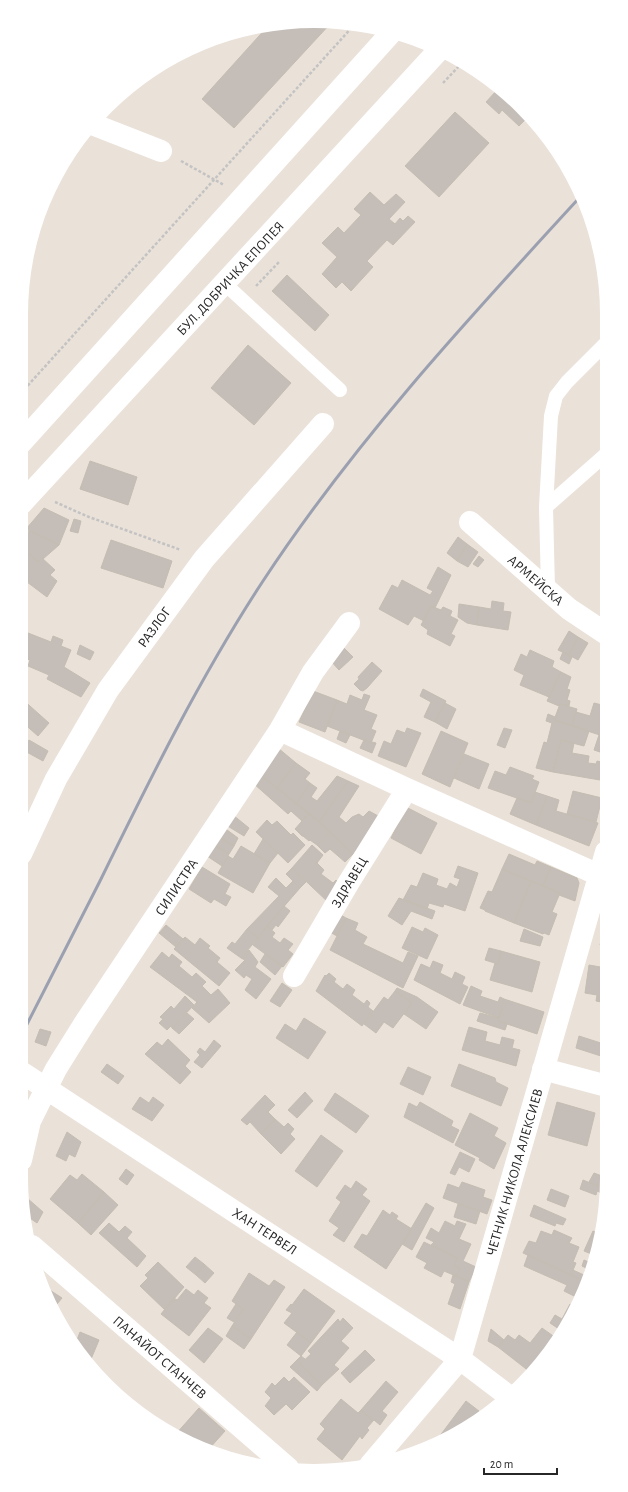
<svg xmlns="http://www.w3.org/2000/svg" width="628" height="1492" font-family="'Alegreya Sans',sans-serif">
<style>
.building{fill:#c5beb8;stroke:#c4bdb2}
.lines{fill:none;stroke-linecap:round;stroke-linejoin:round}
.path{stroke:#c3c3c3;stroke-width:2.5;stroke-dasharray:3 2;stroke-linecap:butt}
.service{stroke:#fff;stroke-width:14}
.minor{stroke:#fff;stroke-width:22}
.secondary{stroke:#fff;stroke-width:22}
.rail{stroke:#9ba0b1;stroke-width:3}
.labels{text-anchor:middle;stroke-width:3;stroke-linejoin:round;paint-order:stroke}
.street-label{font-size:14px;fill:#272727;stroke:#fff}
</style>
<rect width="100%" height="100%" fill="#eae1d8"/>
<path class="building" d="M295,22L331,23L234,128L202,99L268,26Z
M498,89L529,116L519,126L502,110L499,114L486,102Z
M455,112L489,143L439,197L405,166Z
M370,192L384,205L396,194L405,202L389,219L395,224L400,218L403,221L408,216L415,222L393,245L387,240L367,261L373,267L351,291L342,282L336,288L322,274L337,257L322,243L338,227L344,233L361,215L354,209Z
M287,275L329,315L315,331L272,291Z
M248,345L291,383L254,425L211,388Z
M90,461L137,477L128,505L80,489Z
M44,508L69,520L59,545L26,529Z
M74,519L81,521L78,533L70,531Z
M29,531L45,538L59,545L43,559L42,558L38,562L21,547V544Z
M458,537L467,544L457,561L447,553Z
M111,540L172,561L163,588L101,568Z
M467,544L478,552L468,567L457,561Z
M21,547L38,562L42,558L55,570L50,575L57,581L47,597L27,582L21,588Z
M479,556L484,560L478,567L473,564Z
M438,567L451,575L435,608L431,606L424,621L414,616L408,625L379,609L392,585L398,588L402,580L430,595L433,591L427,588Z
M492,601L504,603L503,611L511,612L508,630L477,625L479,607L491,609Z
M459,604L479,607L477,625L467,623L458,617Z
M431,606L441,610L443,607L452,611L450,616L458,620L451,634L455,636L450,646L427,634L428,630L421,625Z
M569,631L578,637L569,655L558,650Z
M28,633L51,642L53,636L63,640L61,646L71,650L64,667L90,683L81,697L47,679L49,675L28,666L30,660L21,657V649Z
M578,637L588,643L578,660L569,655Z
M80,645L94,652L90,660L77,654Z
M343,647L353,657L339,670L330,660Z
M530,650L554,661L552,667L561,672L549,697L520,685L524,675L514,670L521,654L527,657Z
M563,652L572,657L569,664L560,659Z
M372,662L382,671L367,688L363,691L360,690L354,684L359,679L358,677Z
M561,672L571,677L567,689L570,690L567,700L570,701L569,706L560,704L559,706L547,701Z
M423,689L446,701L435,722L424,717L431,702L420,696Z
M313,691L337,700L325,732L299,722Z
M364,694L370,696L364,710L377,715L371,729L376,731L371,743L327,726L337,700L347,704L350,695L362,700Z
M21,698L49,723L38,736L21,721Z
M445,703L456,709L447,729L435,722Z
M594,703L606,706V737L572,726L576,712L590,716Z
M560,704L577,709L572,726L554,720Z
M548,714L555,717L554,720L589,731L584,746L561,740L553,772L536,768L544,742L547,743L552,723L546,721Z
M407,728L421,733L406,767L378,756L384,741L391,744L397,730L405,733Z
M504,728L512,730L505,748L497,745Z
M340,731L350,735L346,743L337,739Z
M441,731L468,743L450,787L422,774Z
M599,735L606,737V754L594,750Z
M29,740L48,751L43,761L23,750Z
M364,740L371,743L372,742L376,743L372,753L360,748Z
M561,740L574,743L572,753L589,756L588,763L596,764L597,761L606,763V781L553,772Z
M278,748L296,763L277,788L259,774Z
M464,754L489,764L479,789L454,778Z
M296,763L310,773L305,779L310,783L296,804L277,788Z
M510,767L534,776L532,779L539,782L531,803L488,788L495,771L506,775Z
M259,774L309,813L302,821L291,811L288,814L253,783Z
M337,776L348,781L319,822L296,804L310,783L317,788L311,797L317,801Z
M348,781L359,786L339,817L346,823L352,817L359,814L363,817L369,811L380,817L353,854L319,822Z
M573,791L602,798L596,822L567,814Z
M535,792L547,796L536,825L510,814L517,798L531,803Z
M547,796L559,800L556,811L598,823L589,846L536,825Z
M406,807L437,823L421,854L391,838Z
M309,813L330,832L317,845L310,840L309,841L303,836H302L295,829Z
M233,815L249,828L244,836L226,825Z
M267,820L272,825L277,821L291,835L293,833L305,845L288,863L256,832Z
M223,827L238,838L234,846L217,836Z
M330,832L353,854L345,862L330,849L325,853L317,845Z
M217,836L234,846L229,854L212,844Z
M263,839L278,853L270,863L254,854Z
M212,844L229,854L222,866L204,854Z
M312,845L323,855L317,863L324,870L321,874L333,883L336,880L340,885L329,903L292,868Z
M241,846L270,863L253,893L218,873L228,856L233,859Z
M509,854L535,865L537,861L551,867L543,886L502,869Z
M458,866L478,873L465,911L444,904L443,907L429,903L427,909L403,900L411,885L417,887L423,873L438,879L436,885L447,889L450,883L457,887L460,879L454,877Z
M202,867L230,884L225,894L231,897L226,906L214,899L211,903L189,889Z
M551,867L577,878L579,883L575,901L559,895L560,893L543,886Z
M292,868L306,882L300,888L286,874Z
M502,869L531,881L514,923L485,911V910L480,908L488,891L492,892Z
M276,878L286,888L293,881L300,888L267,926L258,938L247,929L279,896L268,887Z
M531,881L560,893L552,912L557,914L549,935L544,933L543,934L514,923Z
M399,898L435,911L432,919L411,911L402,925L388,916Z
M284,906L290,911L278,927L276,925L272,930L267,926Z
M339,914L346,918L337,936L326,930Z
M346,918L358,923L355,930L367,937L363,944L403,963L408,952L418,956L403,988L330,950Z
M166,925L183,939L176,947L159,933Z
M267,926L275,933L272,937L280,943L284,938L293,944L288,950L293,954L283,967L253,945Z
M412,927L423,932L425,928L438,935L427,959L402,948Z
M247,929L258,938L241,958L227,948L232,942L235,944Z
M524,929L543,937L540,946L520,941Z
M603,933H606V947L600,945Z
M185,937L195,945L200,938L210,946L208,948L220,958L217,962L230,973L219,986L174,949Z
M489,948L501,951L498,964L485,960Z
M249,950L258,962L255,967L271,979L256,999L245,990L252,979L246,975L244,978L235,970L245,960L241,958Z
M501,951L540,962L532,992L490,980L495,963L498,964Z
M162,952L169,958L172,954L182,962L179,966L192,977L196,973L206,982L202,986L211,995L218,989L230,1003L209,1023L192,1008L197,1002L150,967Z
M265,954L282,966L275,975L260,962Z
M433,961L443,965L440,973L452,979L455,972L465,977L462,984L468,987L460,1004L414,980L421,964L430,968Z
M589,965L606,968L607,1003L596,1001L597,995L585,993Z
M329,973L336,979L334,982L343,989L347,984L355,990L352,995L364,1004L367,1000L370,1003L368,1007L373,1011L362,1026L316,991L325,975L326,976Z
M282,983L292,990L280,1007L270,1001Z
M471,986L482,991L480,996L498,1002L500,997L504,999L499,1018L463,1005Z
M397,988L417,997L438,1012L426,1029L404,1014L412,1003L395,991Z
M395,991L412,1003L393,1028L384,1022L376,1033L364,1024L384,997L388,1000Z
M185,996L194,1005L172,1028L171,1026L167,1030L159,1023L163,1019L160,1017L171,1006L174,1009Z
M504,999L544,1012L537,1034L498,1021Z
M187,1013L194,1019L179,1034L172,1028Z
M480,1013L499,1018L498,1021L507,1024L505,1030L477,1021Z
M304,1018L326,1032L308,1059L276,1038L285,1024L296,1031Z
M469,1027L487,1032L485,1041L500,1045L502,1037L514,1040L512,1048L520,1050L516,1066L462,1050Z
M40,1029L51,1032L46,1046L35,1042Z
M579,1036L607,1045L604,1057L576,1048Z
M168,1039L190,1060L185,1066L191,1072L180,1084L145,1054L157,1042L162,1046Z
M214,1040L221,1046L202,1068L194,1062L200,1055L197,1052L200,1048L205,1052Z
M607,1049V1067L602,1065Z
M107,1064L124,1076L118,1084L101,1072Z
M459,1064L495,1078L496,1082L508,1088L501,1106L451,1086Z
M408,1067L431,1077L423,1095L400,1084Z
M305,1092L313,1101L297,1118L288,1110Z
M335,1093L369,1116L356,1133L324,1110Z
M265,1095L275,1105L268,1112L275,1119L261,1134L250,1122L247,1125L241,1120Z
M140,1097L149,1103L153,1097L164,1105L152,1121L132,1109Z
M420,1102L453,1121L451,1126L459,1130L453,1143L404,1117L409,1103L417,1107Z
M557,1102L595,1113L587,1146L548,1135Z
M470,1113L498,1128L494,1136L506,1143L494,1169L479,1160L480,1158L455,1145Z
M275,1119L284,1127L288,1123L294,1129L290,1134L295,1139L281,1154L261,1134Z
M67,1132L81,1142L75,1157L69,1154L66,1161L56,1156Z
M321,1135L343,1151L317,1187L295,1171Z
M460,1152L475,1159L469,1172L459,1167L455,1175L450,1173Z
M607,1156V1171L601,1168Z
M126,1169L134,1175L127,1185L119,1179Z
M594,1173L607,1178L605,1189L589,1182Z
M82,1174L104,1192L78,1223L50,1199L70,1175L77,1180Z
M583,1180L605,1189L604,1194L597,1191L596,1195L580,1189Z
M356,1181L367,1189L362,1195L370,1201L344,1242L333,1235L339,1228L329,1221L341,1202L336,1198L345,1185L351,1189Z
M462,1182L485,1190L483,1197L492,1200L487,1214L443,1198L448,1184L459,1188Z
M551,1189L569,1196L565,1207L547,1200Z
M104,1192L118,1205L91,1235L78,1223Z
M27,1198L43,1212L37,1223L27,1216L25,1203Z
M426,1203L434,1208L412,1250L402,1244Z
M458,1204L480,1211L476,1224L454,1217Z
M534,1205L566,1219L563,1225L556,1223L555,1226L530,1216Z
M383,1210L390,1215L392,1212L398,1216L396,1219L412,1229L386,1269L354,1247L362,1234L367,1236Z
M445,1221L455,1226L457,1221L466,1224L459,1239L471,1244L463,1261L476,1267L469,1282L456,1276L460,1268L454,1266L457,1258L431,1245L434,1242L426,1238L431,1228L439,1233Z
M109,1223L119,1232L125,1226L132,1232L127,1238L146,1256L137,1267L99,1233Z
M554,1230L572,1238L569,1243L579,1247L573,1262L576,1263L571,1275L523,1253L529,1241L536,1243L541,1231L552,1235Z
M593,1231L598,1233L594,1255L584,1251Z
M424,1242L457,1258L454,1266L460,1268L456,1276L444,1271L441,1277L424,1268L427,1263L416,1257Z
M528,1255L582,1280L574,1296L564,1291L567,1285L524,1266Z
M195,1257L204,1264L196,1275L186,1267Z
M584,1260L593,1264L592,1272L586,1282L571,1275L573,1270L584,1275L586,1268L582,1266Z
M158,1262L184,1287L165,1310L140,1286L148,1278L145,1275Z
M204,1264L214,1273L205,1283L196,1275Z
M249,1273L269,1286L274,1280L285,1287L251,1339L232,1326L243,1309L232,1301Z
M453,1275L469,1282L460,1309L448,1304L455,1284L451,1282Z
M42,1285L62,1298L53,1309Z
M186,1289L194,1295L198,1290L208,1298L204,1303L211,1308L189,1336L161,1314L174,1298L177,1300Z
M304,1289L335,1311L311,1343L284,1323L292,1313L286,1310L291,1304L292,1305Z
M236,1304L243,1309L234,1322L227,1318Z
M570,1304L573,1306L556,1338L555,1337L559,1329L550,1323L555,1315L562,1319Z
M343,1318L353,1328L341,1341L349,1348L334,1365L339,1369L322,1385L300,1364L311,1354L308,1351L338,1319L340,1322Z
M232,1326L251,1339L244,1349L226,1336Z
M208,1328L223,1339L204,1363L189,1350Z
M542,1328L556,1338L546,1357L530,1372L498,1347L508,1335L515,1340L519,1335L530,1343Z
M491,1329L504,1340L498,1347L488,1341Z
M80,1332L99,1340L89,1364L75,1345Z
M297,1332L311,1343L301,1356L287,1345Z
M365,1350L375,1360L350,1383L341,1373Z
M301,1356L305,1359L300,1364L322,1385L317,1391L290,1367Z
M284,1377L289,1382L294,1377L310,1392L292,1410L286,1404L274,1415L265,1406L271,1398L265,1392L272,1383L275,1386Z
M386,1381L398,1392L382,1411L387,1415L380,1425L374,1420L373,1421L361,1410Z
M341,1399L358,1413L361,1410L373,1421L367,1428L369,1430L362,1439L360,1436L342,1460L317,1439L325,1429L320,1424Z
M466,1401L484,1415L477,1422L443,1439L439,1437Z
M199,1408L225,1431L208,1450L175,1435Z"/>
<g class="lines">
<path class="path" d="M443,83L462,63
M181,161L224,185
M256,286L279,262
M21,393L355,24
M55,502L89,517L181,550"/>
<path class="service" d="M225,284L340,390
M546,507L605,455
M548,589L546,507L551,416L556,396L567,382L605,344"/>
<path class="minor" d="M92,124L161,151
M470,522L569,609L605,633
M280,730L407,789L599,875
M21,854L56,779L108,690L204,559L323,424
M294,976L349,882L407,789
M543,1069L607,1086
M21,1072L460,1359L506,1394
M21,1160L30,1121L56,1069L86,1021L280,730L313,672L349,623
M32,1246L288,1468
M370,1465L460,1359L606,852"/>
<path class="secondary" d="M21,443L391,33
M21,504L438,51"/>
<path class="rail" d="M21,1036C47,984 74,933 100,881C150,779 200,677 263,581C355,441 468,319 581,196"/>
</g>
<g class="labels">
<g class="street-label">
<text transform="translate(230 278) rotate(-47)" y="5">БУЛ. ДОБРИЧКА ЕПОПЕЯ</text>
<text transform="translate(536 580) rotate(41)" y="5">АРМЕЙСКА</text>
<text transform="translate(154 627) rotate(-54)" y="5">РАЗЛОГ</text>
<text transform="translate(349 882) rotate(-59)" y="5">ЗДРАВЕЦ</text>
<text transform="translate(176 887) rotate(-56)" y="5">СИЛИСТРА</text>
<text transform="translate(514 1172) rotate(-74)" y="5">ЧЕТНИК НИКОЛА АЛЕКСИЕВ</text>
<text transform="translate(265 1231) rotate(33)" y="5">ХАН ТЕРВЕЛ</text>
<text transform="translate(160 1357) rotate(41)" y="5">ПАНАЙОТ СТАНЧЕВ</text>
</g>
</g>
<path d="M0 0H628V1492H0ZM314 28H314A286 286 0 0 1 600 314V1178A286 286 0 0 1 314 1464H314A286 286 0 0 1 28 1178V314A286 286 0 0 1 314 28Z" fill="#fff" fill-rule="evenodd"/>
<path d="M484 1468v6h73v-6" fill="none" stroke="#272727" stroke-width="2"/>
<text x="490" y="1468" font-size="12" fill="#272727" stroke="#ffffff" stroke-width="3" paint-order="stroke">20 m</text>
</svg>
